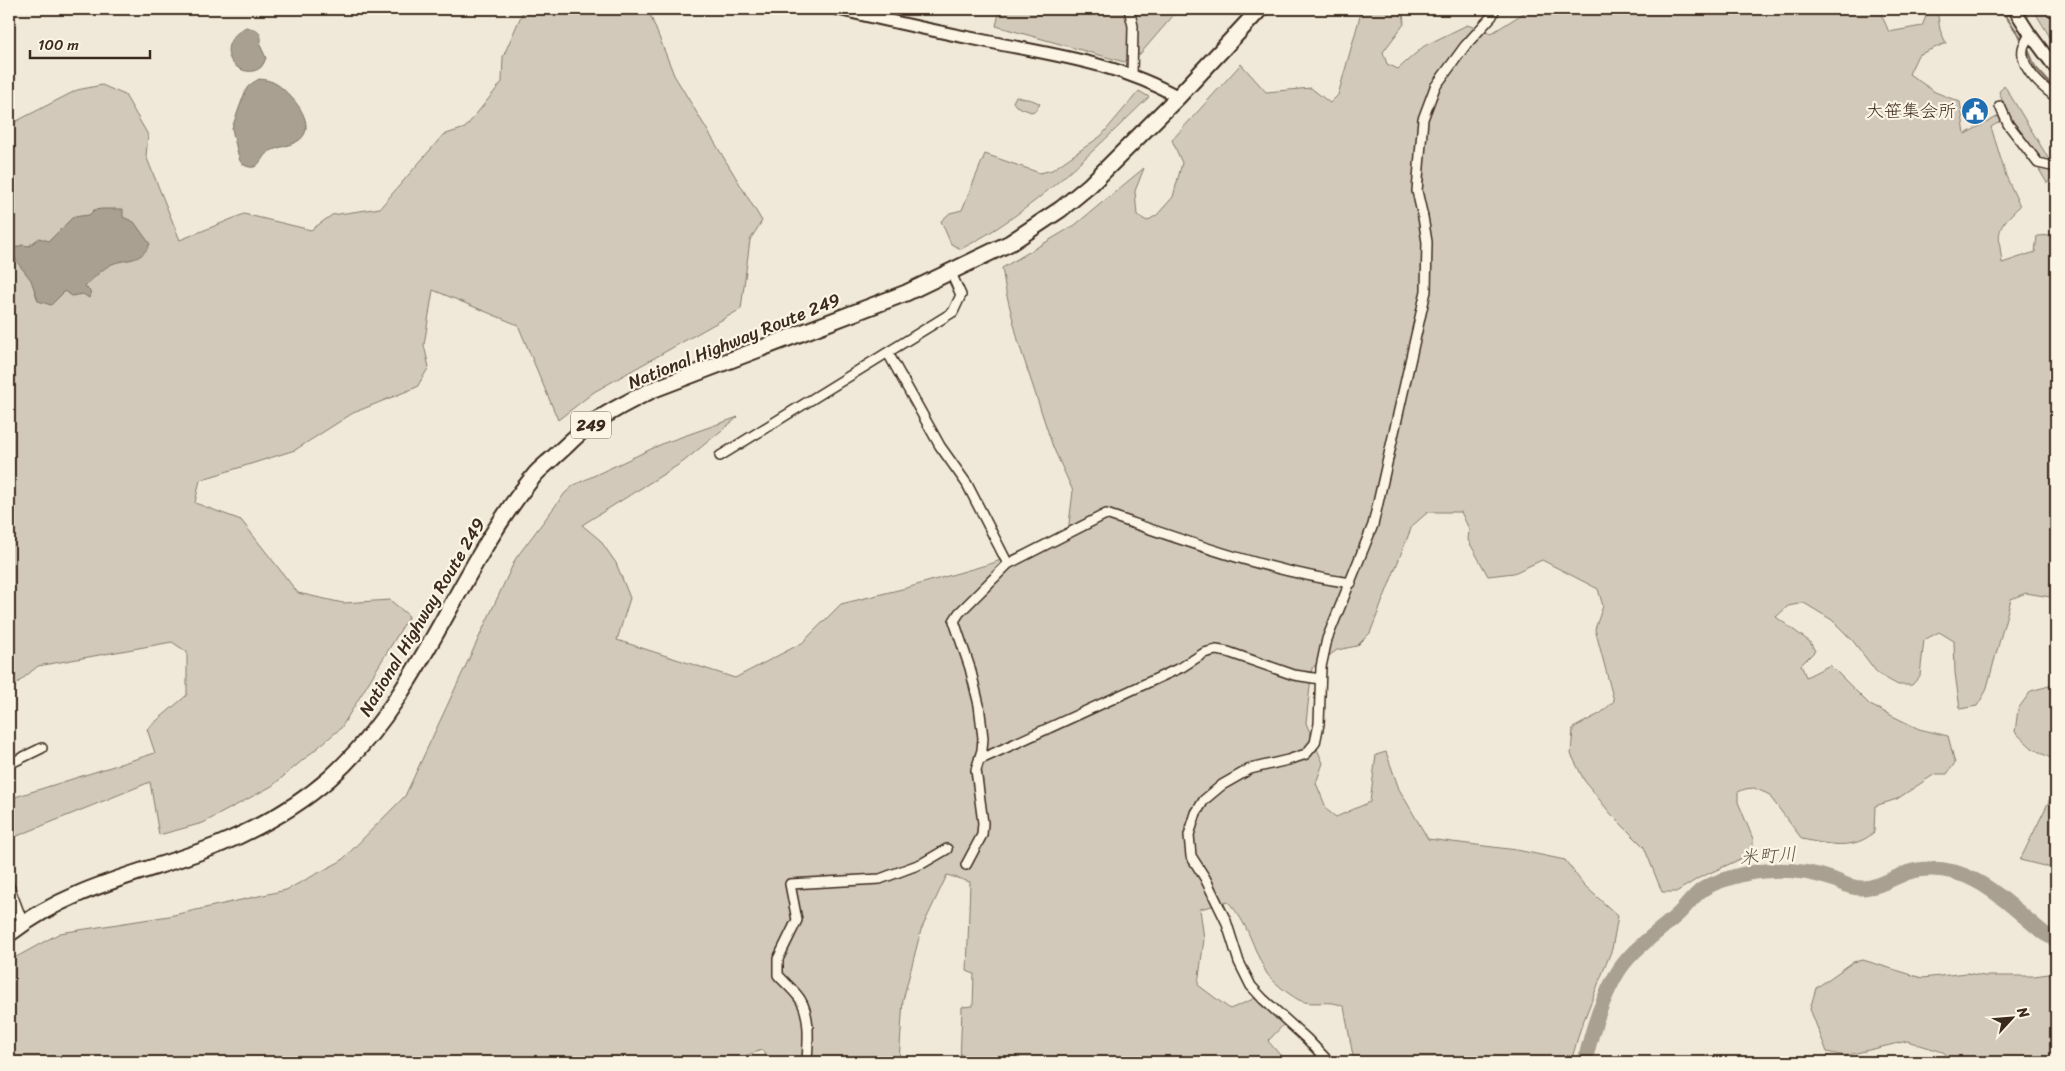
<svg xmlns="http://www.w3.org/2000/svg" width="2065" height="1071" font-family="Sriracha,'Klee One',sans-serif">
<style>
.green{fill:#d2c9ba;stroke:#867a6c}
.water{fill:#aaa091;stroke:#7e7163}
.lines{fill:none;stroke-linecap:round;stroke-linejoin:round}
.stream{stroke:#7e7163;stroke-width:2.5}
.river{stroke:#aaa091;stroke-width:15}
.minor-casing{stroke:#3b2a1e;stroke-width:12}
.tertiary-casing{stroke:#3b2a1e;stroke-width:15}
.trunk-casing{stroke:#3b2a1e;stroke-width:19}
.minor{stroke:#fcf5e5;stroke-width:9}
.tertiary{stroke:#fcf5e5;stroke-width:11}
.trunk{stroke:#fcf5e5;stroke-width:15}
.labels{text-anchor:middle;stroke-width:4.5;stroke-linejoin:round;paint-order:stroke}
.shield{fill:#fcf5e5;stroke:#75675a;stroke-width:1}
.shield-label{font-size:16px;font-weight:bold;fill:#3b2a1e}
.poi-label{font-size:18px;fill:#3b2a1e;stroke:#fcf5e5;text-anchor:end}
.street-label{font-size:18px;fill:#3b2a1e;stroke:#fcf5e5}
.water-label{font-size:19px;font-style:italic;fill:#625346;stroke:#fcf5e5}
</style>
<rect width="100%" height="100%" fill="#f0e9d9"/>
<filter id="ink" filterUnits="userSpaceOnUse"><feTurbulence type="fractalNoise" baseFrequency=".02" numOctaves="2"/><feDisplacementMap in="SourceGraphic" scale="10" xChannelSelector="R" yChannelSelector="G"/><feConvolveMatrix kernelMatrix="1 2 1 2 8 2 1 2 1" color-interpolation-filters="sRGB"/></filter>
<g filter="url(#ink)">
<path class="green" d="M524,9H648L674,75L762,221L750,240L741,309L594,392L558,420L518,325L433,290L424,345L429,367L417,387L353,413L295,450L200,480L195,503L241,520L298,593L343,603L390,600L409,616L341,728L272,786L203,823L159,835L150,782L10,839L15,797L155,753L147,729L187,695V652L172,642L38,666L9,690V125L77,90L102,85L125,95L148,135L146,156L180,240L244,214L311,230L332,215L380,208L443,135L465,128L502,82L503,57Z
M1000,9H1179L1140,54L1124,62L996,26Z
M1362,9H1402L1403,11L1404,24L1383,52L1387,64L1398,69L1424,46L1467,25L1492,33L1530,9H1879L1889,32L1922,26L1929,9H1937L1940,30L1946,43L1918,55L1909,74L1935,92L1960,102L1965,134L1997,117L2005,108L1999,92L2004,85L2056,171V176L2047,183L2008,117L1991,127L2006,176L2020,206C1995,230 1998,229 2002,263L2035,252L2037,236L2056,235V598L2026,593L2011,599L1986,691L1977,706L1960,709L1955,673L1954,641L1939,632L1924,640L1920,676L1912,685H1898L1878,674L1853,641L1832,620L1804,603L1788,606L1776,617L1810,642L1815,651L1801,665L1806,677L1830,665L1870,705L1919,729L1948,736L1955,763L1947,774H1935L1897,799L1875,806L1874,832C1855,851 1826,844 1802,839L1768,794L1754,788L1745,789L1738,792V802L1753,839V848L1747,856L1699,878L1676,892H1662L1644,847L1610,813L1584,780L1571,754L1573,728L1601,713L1614,701L1595,629L1603,606L1598,589L1542,560L1514,573L1488,576L1468,540L1469,529L1461,512H1428L1412,526L1370,633L1357,646L1337,650L1312,668L1306,723L1323,763L1316,783L1327,810L1336,817L1370,802L1376,755L1386,752L1399,789L1428,839L1517,850L1565,860L1584,885L1618,916L1612,949L1580,1030L1571,1062H1359L1353,1056L1344,1007C1331,998 1313,1007 1299,1000C1291,996 1270,980 1266,972C1252,947 1249,924 1228,902L1200,909L1204,939L1198,985L1230,1009L1265,994L1290,1018L1268,1041L1286,1062H960L962,1007L973,1006L974,974L967,971L970,882L947,875L921,930L903,1000L899,1062H770L762,1050L728,1062H9V961L60,933L169,916L286,890L341,861L405,796L516,558L565,493L574,485L664,443L738,417L683,462L582,525L600,540L616,563L630,598L617,640L735,678L802,643L841,604L906,588L993,563L1068,532L1073,491L1053,447L1019,344L1006,292L1002,268L1075,225L1144,168L1135,191L1137,215L1147,221L1157,215L1173,197L1182,163L1172,140L1241,64L1266,92L1311,88L1330,103L1338,95Z
M2033,9H2056V47Z
M1139,91L1149,97C1091,153 1033,212 961,249L951,244L941,221L950,213L962,210L985,154L1040,173L1052,170L1101,136Z
M1016,96C1024,100 1032,98 1040,104L1036,110L1031,112L1016,106L1013,102Z
M2056,684V761L2032,748L2015,732L2018,709L2031,691Z
M2056,787V869L2020,860Z
M1863,960L1922,978L1967,973L1984,976H2034L2056,973V1062H1954L1943,1052L1907,1041L1844,1056L1827,1052L1810,1009L1816,988L1853,962Z"/>
<path class="water" d="M246,27C257,29 264,34 260,45L266,58C265,60 263,66 260,68C241,82 207,49 246,27Z
M259,79C274,80 281,86 291,97C302,108 316,132 296,142C286,147 276,147 267,153C262,157 260,165 254,167C249,168 242,165 240,161C239,159 232,130 232,128C233,125 245,91 247,88C250,84 254,82 259,79Z
M102,209H123V217L134,222L150,244C139,265 126,257 110,265C101,270 93,279 85,286L91,292L89,298L83,294L72,296L65,291L51,305L38,301L31,280L17,262L12,249L22,245L29,246L39,238L49,241L73,217L89,215L94,210Z"/>
<g class="lines">
<path class="stream" d="M2001,9L2023,41
M2026,45L2035,67L2056,90"/>
<path class="river" d="M1585,1062C1591,1033 1600,1004 1615,977C1629,951 1655,935 1676,916C1685,908 1693,896 1703,889C1718,880 1747,872 1765,871C1787,869 1811,872 1832,879C1843,883 1852,889 1864,888C1884,887 1900,872 1918,870C1972,862 2006,903 2045,934L2056,940"/>
<g class="minor-casing">
<path id="minor" d="M1129,9L1133,26L1132,76
M2030,34C2028,39 2023,45 2023,49C2020,68 2042,87 2056,97
M2000,106L2008,124L2038,163L2056,167
M888,353L940,446L967,484L1008,564
M720,456L953,312L961,295L951,273
M979,760L1182,667L1204,653L1216,650L1228,652L1294,675L1320,679
M9,764L42,748
M966,865L982,835L983,823L976,770L982,750L983,738L979,705L970,668L954,621L959,613L1008,564L1106,514C1186,541 1266,571 1351,583
M9,886L23,923
M807,1062C808,1043 811,1016 800,999C794,990 785,983 778,975V959L797,920L790,884L880,879L923,863L947,849
M1329,1062L1307,1039L1263,999L1251,986L1239,962L1226,921L1205,878L1191,856L1189,835L1196,813L1204,800L1222,785L1250,769L1288,760L1306,754L1315,743L1319,724L1321,667L1327,639L1373,525L1426,291L1427,242L1423,217L1417,191L1423,119L1435,87L1465,46L1492,16L1495,9"/>
</g>
<g class="tertiary-casing">
<path id="tertiary" d="M838,9C889,21 939,32 990,42C1054,55 1121,64 1178,97
M2014,9L2030,34L2056,69"/>
</g>
<g class="trunk-casing">
<path id="trunk" d="M9,934C74,884 144,874 218,845C259,828 296,808 330,778C421,696 456,571 533,477C539,469 548,463 555,456C564,448 572,440 581,432C602,415 628,402 652,390L906,293L1010,243L1061,209L1090,185L1178,97L1260,9"/>
</g>
<use href="#minor" class="minor"/>
<use href="#tertiary" class="tertiary"/>
<use href="#trunk" class="trunk"/>
</g>
</g>
<defs>
<g id="civic-disc" transform="scale(1.4375)"><circle r="9.5" fill="#1f6fb2" stroke="#fcf5e5"/><path d="M-.6-6.5H3V-4.5H.6V-3L4-1V1h2V6H-6V1h2V-1L-.6-3ZM-1.2 2.5V6h2.4V2.5Z" fill="#fff"/></g>
</defs>
<g fill-rule="evenodd">
<use href="#civic-disc" x="1975" y="111"/>
</g>
<g class="labels">
<rect class="shield" x="571" y="411.5" width="40" height="27" rx="4"/>
<g class="shield-label">
<text x="591" y="431">249</text>
</g>
<g class="poi-label">
<text x="1956" y="117">大笹集会所</text>
</g>
<g class="street-label">
<text transform="translate(734 341) rotate(-22)" y="6">National Highway Route 249</text>
<text transform="translate(422 617) rotate(-59)" y="6">National Highway Route 249</text>
</g>
<g class="water-label">
<text transform="translate(1768 855) rotate(-4)" y="7">米町川</text>
</g>
</g>
<rect width="2065" height="1071" fill="none" stroke="#fcf5e5" stroke-width="30"/>
<rect x="15" y="15" width="2035" height="1041" fill="none" stroke="#3b2a1e" stroke-width="2" filter="url(#ink)"/>
<g transform="translate(2012 1018) rotate(64)" stroke="#fcf5e5" stroke-width="4" paint-order="stroke">
<path d="M0-4L9 19L0 12L-9 19Z" fill="#3b2a1e"/>
<text y="-8" font-size="14" font-weight="bold" text-anchor="middle" fill="#3b2a1e">N</text>
</g>
<path d="M30 50v8h120v-8" fill="none" stroke="#3b2a1e" stroke-width="2.5"/>
<text x="38" y="50" font-size="15" fill="#3b2a1e" stroke="#fcf5e5" stroke-width="4" paint-order="stroke">100 m</text>
</svg>
